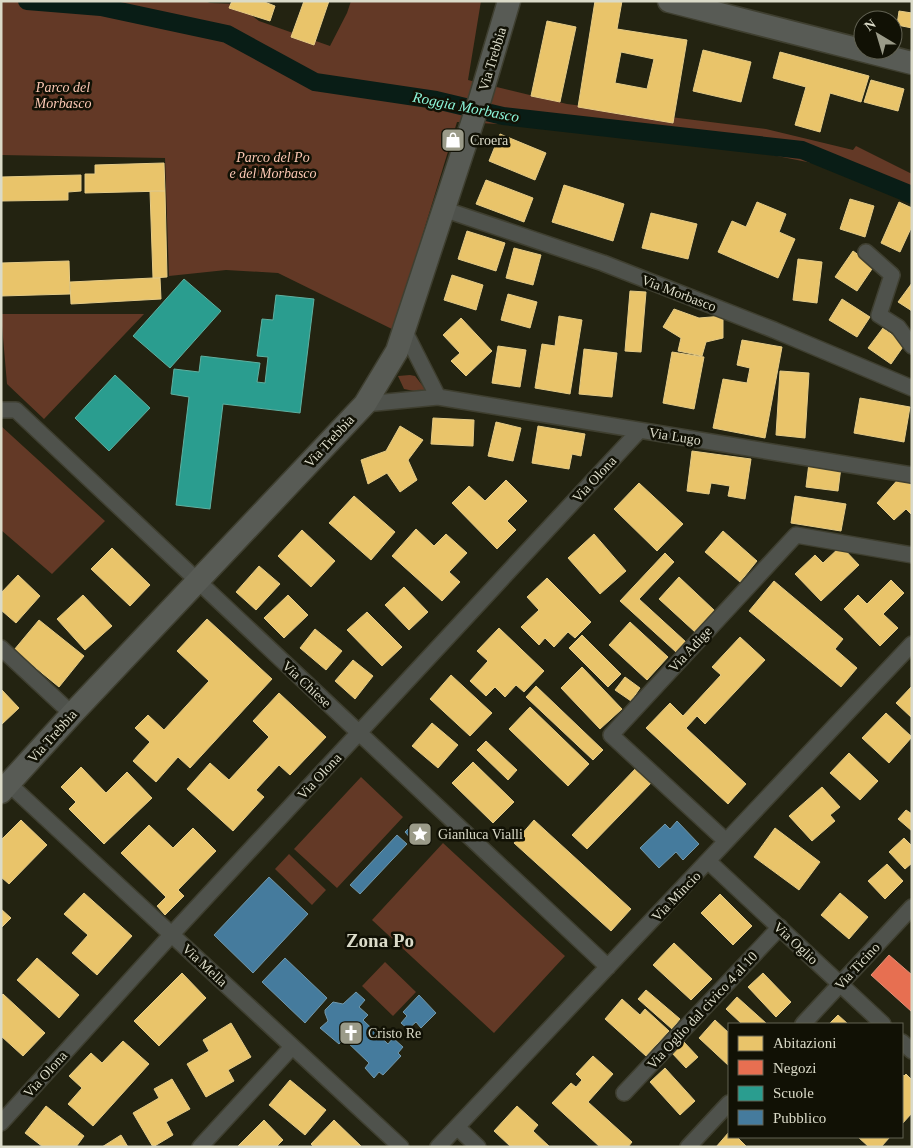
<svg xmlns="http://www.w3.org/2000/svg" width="913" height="1148" font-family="'Times New Roman',serif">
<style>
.green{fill:#633926}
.homes{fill:#e9c46a;stroke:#e5cb86;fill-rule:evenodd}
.shops{fill:#e76f51;stroke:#e38f75}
.schools{fill:#2a9d8f;stroke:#5fb0a0}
.public{fill:#457b9d;stroke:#7298aa}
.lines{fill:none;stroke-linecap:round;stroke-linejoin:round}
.canal{stroke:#091d16;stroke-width:18}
.street-casing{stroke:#3f3f30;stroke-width:18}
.secondary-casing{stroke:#3f3f30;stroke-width:25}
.street{stroke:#4f524c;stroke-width:15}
.secondary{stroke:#585b55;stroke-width:22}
.labels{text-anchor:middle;stroke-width:5;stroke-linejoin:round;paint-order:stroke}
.street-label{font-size:14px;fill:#dbdbc9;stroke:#111105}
.park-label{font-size:14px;font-style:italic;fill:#fcc8b4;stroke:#111105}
.poi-label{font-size:14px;fill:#dbdbc9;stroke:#111105;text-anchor:start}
.water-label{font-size:15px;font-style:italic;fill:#8cf7db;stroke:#111105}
.district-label{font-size:19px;font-weight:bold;fill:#dbdbc9;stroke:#111105}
</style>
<rect width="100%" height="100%" fill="#232311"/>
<path class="green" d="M1,1H205L210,3L237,4L259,21L330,46L347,13L351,1H481L468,80L567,104L766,129L853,150L856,146L912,174V202L837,168L772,155L538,126L457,122L410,276L396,331L278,273L226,270L169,276L165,158L1,155Z
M1,314H144L44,419L7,384Z
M410,375L415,376L426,390L419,392L404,389L398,376Z
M1,426L105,521L52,574L1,530Z
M361,777L403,817L337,888L294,849Z
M443,843L565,956L494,1033L372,920Z
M289,854L326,890L312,905L275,869Z
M385,962L416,992L393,1016L362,986Z"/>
<path class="homes" d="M232,1H262L275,6L270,21L229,8Z
M304,1H329L314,45L291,37Z
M595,1H622L617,29L687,40L673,123L578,107ZM621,52L654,59L647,89L615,83Z
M899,11L912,13V28L897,25Z
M547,21L576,27L560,102L531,96Z
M703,50L751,62L741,102L693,91Z
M780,52L869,76L861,102L830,93L820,132L795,125L806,87L773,78Z
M871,80L904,89L898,111L864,102Z
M500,134L546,153L535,180L489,161Z
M164,163L165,191L85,193V174H95V165Z
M81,175V191L68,192V200L1,201V177Z
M486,180L533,198L524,222L476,204Z
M564,185L624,204L613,241L552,222Z
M150,191H165L167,277L153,278Z
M850,199L874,206L865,237L840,229Z
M757,202L786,214L779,232L795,239L778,278L718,252L732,221L746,227Z
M899,202L912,208V226L900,252L881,243Z
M651,213L697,224L688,259L642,248Z
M467,231L505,243L496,271L458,259Z
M514,248L541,255L533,285L506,278Z
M853,251L874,266L857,291L835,277Z
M798,259L822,262L817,303L793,300Z
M69,261L70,294L1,296V263Z
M452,275L483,285L476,310L444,300Z
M153,278H160L161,299L71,304L70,282Z
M912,283V311L898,302Z
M630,291L646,292L641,352L625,351Z
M508,294L537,302L530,328L501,320Z
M842,299L870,317L857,337L829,320Z
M674,309L699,318L723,316V338L706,342L702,356L678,351L681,338L663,327Z
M559,316L582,320L570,394L535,388L542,344L555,346Z
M461,318L492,351L466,376L451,361L460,353L443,335Z
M883,328L905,344L891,364L868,348Z
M742,340L782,347L765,438L713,428L723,379L747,383L750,368L737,365Z
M498,346L526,350L520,387L492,383Z
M584,349L617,353L612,397L579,394Z
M672,352L704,357L694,409L663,403Z
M780,371L809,373L805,438L776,435Z
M860,398L910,407L904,442L854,433Z
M433,418L474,420L473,446L431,444Z
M496,422L521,428L513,461L488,456Z
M400,426L423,440L408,460L417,480L400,492L387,473L368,484L361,460L386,451Z
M538,426L585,434L581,456L572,454L569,469L532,463Z
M692,451L751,459L745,499L728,496L730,486L711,483L709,494L687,491Z
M809,463L841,467L838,491L806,487Z
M901,476L912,486V515L906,509L894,520L877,503Z
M506,480L527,501L507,521L516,530L497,549L452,503L469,486L485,501Z
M639,483L683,524L657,551L614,509Z
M354,496L395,532L371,560L329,523Z
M795,496L846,504L841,531L791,523Z
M416,529L434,546L446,534L467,553L449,572L460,582L442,601L392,556Z
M302,530L335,561L311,587L278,556Z
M723,531L757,561L740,582L705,552Z
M594,534L626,571L600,594L568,558Z
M841,546L859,565L821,601L795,574L815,555L823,563Z
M112,548L150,585L130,606L91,569Z
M665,553L674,562L639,599L686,642L676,652L620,601Z
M259,566L280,584L256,610L236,592Z
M18,575L40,596L16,623L1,610V593Z
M679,577L715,611L695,632L659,599Z
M547,578L591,622L575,638L568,632L554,647L545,638L539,645L521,627L539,610L527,597Z
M891,580L904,593L883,614L898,628L880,646L844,609L858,595L867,604Z
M774,581L843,639L835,649L857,668L841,687L749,611Z
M404,587L428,612L409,630L385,605Z
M83,595L112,626L85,650L57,619Z
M288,595L308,615L284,638L264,618Z
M367,612L402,647L382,666L347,630Z
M207,619L272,679L190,768L178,757L156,782L133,761L150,742L135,728L148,715L164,730L209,681L177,651Z
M39,620L84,656L59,687L14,650Z
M630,622L668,657L647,680L609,645Z
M499,628L544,671L524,692L516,685L505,697L495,687L486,696L470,681L488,661L477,651Z
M315,629L342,651L326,670L300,648Z
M582,635L621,674L608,687L569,648Z
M740,637L765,660L705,724L697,716L686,728L746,784L728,804L646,728L670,703L683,716L721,675L712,667Z
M353,660L373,676L355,699L335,681Z
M582,667L622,709L600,729L561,688Z
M451,675L492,713L470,736L430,699Z
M625,677L640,688L631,701L615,690Z
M536,686L603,750L593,760L526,697Z
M912,686V718L896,703Z
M1,689L19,708L1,725Z
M279,693L326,737L290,775L279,765L256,790L264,797L233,831L187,789L210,763L229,780L269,737L253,721Z
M530,707L589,764L568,786L509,729Z
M886,713L912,737L889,763L862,738Z
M432,723L458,745L438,768L412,746Z
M486,741L517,770L508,780L477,750Z
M849,753L878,781L860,800L830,773Z
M473,762L514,802L493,823L452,783Z
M81,767L106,793L127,772L152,798L104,844L69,809L76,802L61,787Z
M637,767L652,782L587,849L572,835Z
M822,787L840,807L830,815L835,821L812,841L789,816Z
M906,810L912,814V831L898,819Z
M21,820L47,845L9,884L1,877V840Z
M534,820L631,909L611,931L514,843Z
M149,825L173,848L193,828L216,851L178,890L184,896L165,915L157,906L166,897L121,853Z
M775,828L820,862L799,890L754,857Z
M904,838L912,846V863L905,869L889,852Z
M887,864L903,881L885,899L868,881Z
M84,893L132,936L97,975L72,953L88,935L64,914Z
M840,893L868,917L849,939L821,915Z
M720,894L752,926L733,945L701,913Z
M1,909L11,918L1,928Z
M674,943L712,979L691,1000L653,965Z
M37,958L79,995L59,1018L17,980Z
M182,973L206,998L159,1046L134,1021Z
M763,973L791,1002L776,1017L748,987Z
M646,990L680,1019L672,1029L638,999Z
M3,994L45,1033L23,1056L1,1036V996Z
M737,997L767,1024H742L726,1009Z
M622,999L640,1015L645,1009L669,1031L646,1056L605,1019Z
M838,1015L848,1024H829Z
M715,1020L729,1033V1066L699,1038Z
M231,1023L251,1057L228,1070L234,1081L206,1097L187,1064L209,1051L203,1040Z
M123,1041L149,1064L93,1126L68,1104L82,1088L69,1076L91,1053L102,1063Z
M683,1041L698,1057L686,1068L671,1052Z
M593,1056L613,1074L588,1102L632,1142L628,1147H600L552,1103L571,1083L576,1087L582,1080L576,1074Z
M665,1068L695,1101L680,1115L650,1082Z
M902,1074L904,1076L906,1074L912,1080V1113L902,1124Z
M172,1079L190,1109L166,1122L173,1135L153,1147L133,1113L159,1098L154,1089Z
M290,1080L326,1110L305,1135L269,1105Z
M46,1106L84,1136L76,1147H43L25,1133Z
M517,1106L538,1125L533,1131L550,1147H511L494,1131Z
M264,1120L283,1140L276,1147H237Z
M334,1120L362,1147H314L311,1144Z
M729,1132V1137H737L747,1147H716Z
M121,1135L128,1147H102Z
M858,1137H890L881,1147H869Z"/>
<path class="shops" d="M889,955L912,975V1012L871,975Z"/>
<path class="schools" d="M184,279L221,311L170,368L133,336Z
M276,295L314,299L300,413L223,404L210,509L176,505L189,397L171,394L174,369L199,372L201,356L260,363L257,382L265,383L268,357L257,356L262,319L273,320Z
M115,375L150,408L109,451L75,418Z"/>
<path class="public" d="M677,821L699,844L683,860L676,852L659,868L640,848L665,824L670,829Z
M411,826L420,835L413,841L405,832Z
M397,835L407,844L360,894L350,885Z
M269,877L308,914L253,973L214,935Z
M285,958L327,998L305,1023L262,982Z
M356,992L365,1000L359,1007L368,1015L363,1020L388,1044L393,1038L403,1047L398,1053L401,1056L383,1075L379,1072L374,1078L365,1068L369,1063L344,1039L339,1044L320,1028L328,1021L325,1013V1010L333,1002L343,1004Z
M419,995L436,1013L421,1028L416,1022L408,1029L401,1023L407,1016L403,1012Z"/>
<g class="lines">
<path class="canal" d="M27,1L101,7L227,34L315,82L436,100L503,116L802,150L912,195"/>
<g class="street-casing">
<path id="street" d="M443,209L603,263L774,330L912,388
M866,252L892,275L879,315L898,327L912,346
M404,330L438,397L912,475
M365,404L438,397
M1,410H16L608,967
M1,648L72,714
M9,784L401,1147
M726,841L611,735L796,535L912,555
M709,862L883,1024
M803,1024L912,907
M902,1042L912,1051
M624,1093L780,927
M1,1123L172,934L639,431
M457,1127L478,1147
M200,1147L292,1047
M438,1147L912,644
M688,1147L729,1103"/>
</g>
<g class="secondary-casing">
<path id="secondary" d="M669,1L912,63
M1,792L72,714L365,404L397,351L480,99L509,1"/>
</g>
<use href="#street" class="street"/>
<use href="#secondary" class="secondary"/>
</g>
<defs>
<g id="shop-square" transform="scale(1.25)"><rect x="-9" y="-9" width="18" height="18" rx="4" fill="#9b9b89" stroke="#111105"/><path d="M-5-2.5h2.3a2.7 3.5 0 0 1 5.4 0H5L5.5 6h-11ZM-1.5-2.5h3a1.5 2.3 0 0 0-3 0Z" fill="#fff"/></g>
<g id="sight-square" transform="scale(1.25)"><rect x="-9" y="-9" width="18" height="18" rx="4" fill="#9b9b89" stroke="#111105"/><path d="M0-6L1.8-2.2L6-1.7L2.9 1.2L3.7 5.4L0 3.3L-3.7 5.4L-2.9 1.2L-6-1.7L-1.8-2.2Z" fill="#fff"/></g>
<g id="church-square" transform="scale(1.25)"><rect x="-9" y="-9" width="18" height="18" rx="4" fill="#9b9b89" stroke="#111105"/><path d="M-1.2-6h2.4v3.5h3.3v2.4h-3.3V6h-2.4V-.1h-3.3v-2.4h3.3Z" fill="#fff"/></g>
</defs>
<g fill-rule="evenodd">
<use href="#shop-square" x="453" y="140"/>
<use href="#sight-square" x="420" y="834"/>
<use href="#church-square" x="351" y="1033"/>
</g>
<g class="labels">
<g class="street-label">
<text transform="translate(492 59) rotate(-73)" y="5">Via Trebbia</text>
<text transform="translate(679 293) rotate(21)" y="5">Via Morbasco</text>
<text transform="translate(675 436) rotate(9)" y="5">Via Lugo</text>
<text transform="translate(329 441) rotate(-47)" y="5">Via Trebbia</text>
<text transform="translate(594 479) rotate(-47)" y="5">Via Olona</text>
<text transform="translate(690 649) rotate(-47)" y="5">Via Adige</text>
<text transform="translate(307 684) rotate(43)" y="5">Via Chiese</text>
<text transform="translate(52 736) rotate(-48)" y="5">Via Trebbia</text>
<text transform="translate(319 776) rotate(-47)" y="5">Via Olona</text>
<text transform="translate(676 896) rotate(-46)" y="5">Via Mincio</text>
<text transform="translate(796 943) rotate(43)" y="5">Via Oglio</text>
<text transform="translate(205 965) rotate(43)" y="5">Via Mella</text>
<text transform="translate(857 966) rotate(-47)" y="5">Via Ticino</text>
<text transform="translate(702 1010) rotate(-47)" y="5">Via Oglio dal civico 4 al 10</text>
<text transform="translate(45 1074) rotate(-48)" y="5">Via Olona</text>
</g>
<g class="park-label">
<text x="63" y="92">Parco del<tspan x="63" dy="16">Morbasco</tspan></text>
<text x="273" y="162">Parco del Po<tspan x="273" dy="16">e del Morbasco</tspan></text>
</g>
<g class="poi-label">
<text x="470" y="145">Croera</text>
<text x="438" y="839">Gianluca Vialli</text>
<text x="368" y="1038">Cristo Re</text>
</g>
<g class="water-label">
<text transform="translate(466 107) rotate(11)" y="5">Roggia Morbasco</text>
</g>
<g class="district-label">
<text x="380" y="947">Zona Po</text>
</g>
</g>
<rect width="913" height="1148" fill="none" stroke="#dbdbc9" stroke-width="5"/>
<rect x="728" y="1023" width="175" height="115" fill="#111105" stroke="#626253"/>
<rect x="738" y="1036" width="25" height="15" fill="#e9c46a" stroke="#626253"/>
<text x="773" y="1048" font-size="15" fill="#dbdbc9">Abitazioni</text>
<rect x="738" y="1060" width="25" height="15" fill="#e76f51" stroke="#626253"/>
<text x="773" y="1073" font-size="15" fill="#dbdbc9">Negozi</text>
<rect x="738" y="1086" width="25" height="15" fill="#2a9d8f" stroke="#626253"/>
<text x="773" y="1098" font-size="15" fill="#dbdbc9">Scuole</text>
<rect x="738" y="1110" width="25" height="15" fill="#457b9d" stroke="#626253"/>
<text x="773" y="1123" font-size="15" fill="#dbdbc9">Pubblico</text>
<g transform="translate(878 35) rotate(322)"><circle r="24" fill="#111105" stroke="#626253"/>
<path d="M0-4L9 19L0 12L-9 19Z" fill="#9b9b89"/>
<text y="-8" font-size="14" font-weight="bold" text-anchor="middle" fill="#dbdbc9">N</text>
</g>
</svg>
